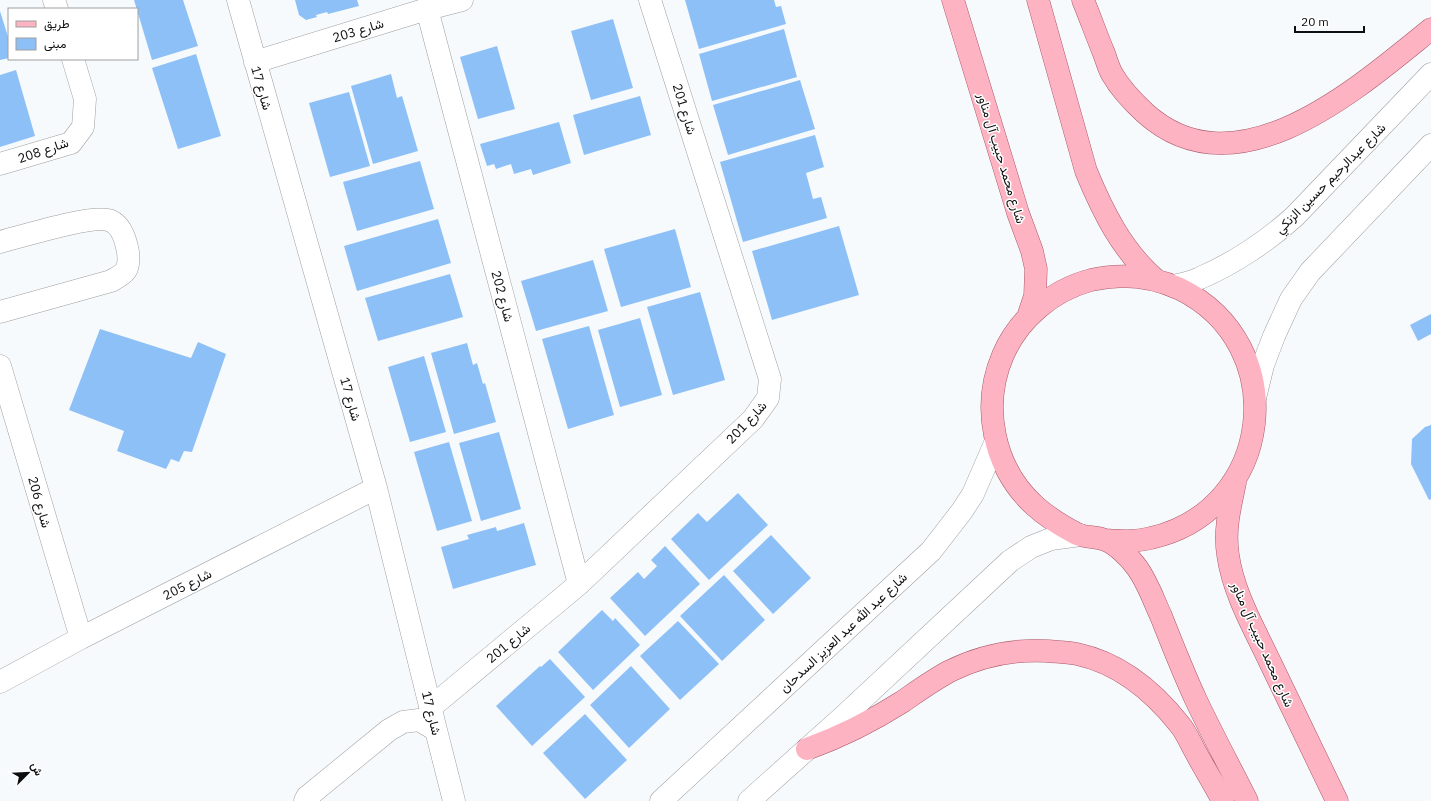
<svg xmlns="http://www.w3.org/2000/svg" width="1431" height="801" font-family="'IBM Plex Sans',Vazirmatn,sans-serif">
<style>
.building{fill:#8dc0f6}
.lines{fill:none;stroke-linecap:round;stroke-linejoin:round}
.minor-casing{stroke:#9d9fa1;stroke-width:23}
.major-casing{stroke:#a95969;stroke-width:23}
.minor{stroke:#fff;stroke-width:22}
.major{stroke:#feb3c2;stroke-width:22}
.labels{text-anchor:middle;stroke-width:3;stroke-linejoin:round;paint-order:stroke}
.street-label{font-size:13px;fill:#0d0e0f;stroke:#fff}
</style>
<rect width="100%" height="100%" fill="#f7fafc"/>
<path class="building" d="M134,0H183L198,46L152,60Z
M295,0H357L359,6L328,14L327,12L316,15L317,17L306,20L299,15Z
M685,0H774L776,7L781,6L786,24L699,49Z
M0,11L9,40V58L0,60Z
M613,19L633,88L591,100L571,31Z
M784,29L797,77L712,101L699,54Z
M497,46L515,109L478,119L460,57Z
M196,54L221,136L178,149L152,68Z
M16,70L35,136L0,147V75Z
M391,74L397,98L402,96L418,151L373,164L351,86Z
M800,80L815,129L728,155L713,105Z
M349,92L370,166L330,177L309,103Z
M640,96L651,135L584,155L573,115Z
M559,122L571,163L533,175L531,169L514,174L511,164L496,169L494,164L487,166L480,144Z
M815,135L824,167L806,173L813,199L821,197L827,218L743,242L720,162Z
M420,161L434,209L357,231L343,182Z
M438,219L451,263L357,291L344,246Z
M839,226L859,295L772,320L752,251Z
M675,229L691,287L621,307L604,249Z
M593,260L608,311L536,331L521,281Z
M450,274L463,317L378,341L365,298Z
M700,292L725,380L673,395L647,307Z
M1431,314V334L1418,341L1410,325Z
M640,318L662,395L620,407L598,330Z
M589,326L614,415L568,429L542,339Z
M100,329L191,358L198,342L226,354L192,452L184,451L179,462L171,459L166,469L117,451L124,431L69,410Z
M467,343L473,365L477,363L483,384L485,383L496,422L454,434L431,353Z
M424,356L446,432L410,442L388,367Z
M1431,425V499L1429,500L1411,464L1412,439L1425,427Z
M499,432L521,509L481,521L459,443Z
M449,442L472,521L437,531L414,452Z
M738,493L768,525L709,580L671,539L698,513L707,522Z
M524,523L536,565L453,589L441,547L469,539L467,535L496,527L497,531Z
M771,535L811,578L773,614L733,571Z
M665,546L700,584L645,636L610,598L638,572L644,579L657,566L651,560Z
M724,575L765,620L722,661L680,616Z
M602,610L613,621L615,618L640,645L593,690L558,652Z
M678,621L719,664L680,700L640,656Z
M550,659L585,697L532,746L496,706L540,666L541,667Z
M631,666L670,709L629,748L590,705Z
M585,714L627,760L585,799L543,753Z"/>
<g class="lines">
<g class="minor-casing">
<path id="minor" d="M54,0L57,9
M238,0L376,488L436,730L454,801
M427,9L579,584
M255,62L427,9L462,0
M0,164L71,143L83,127L85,99L73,59
M0,242C20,237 96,213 111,221C122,226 126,241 128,252C130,270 126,273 111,281L0,312
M1174,286C1182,284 1192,282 1200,278C1233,264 1269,240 1295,216L1431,74
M0,366L81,638
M1255,398L1263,365L1274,336L1291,299L1310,272L1431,145
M0,682L81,638L376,488
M430,708L579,584L753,419L768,398L770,379L650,0
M305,801L307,797L389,730L403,722L419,720L436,730
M661,801L931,551L962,511L973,494L996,441
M749,801L844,716L1010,561L1031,547L1051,539L1080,535"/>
</g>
<g class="major-casing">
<path id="major" d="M953,0L1018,213L1032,251L1036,269L1035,296L1028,317
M1038,0L1086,171C1103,212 1122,251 1156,280
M1083,0C1090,17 1096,34 1103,51C1106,58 1108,67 1112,74C1120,88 1132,101 1145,113C1237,196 1358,88 1431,29
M1235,483C1230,507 1224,530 1228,555C1233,592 1254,628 1270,662C1292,708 1315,755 1337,801
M1106,540C1121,541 1136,542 1151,538C1274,510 1293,345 1180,289C1152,276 1121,273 1091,280C1053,290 1019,318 1003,355C981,406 993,468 1035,506C1047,517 1062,526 1077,534C1086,538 1096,536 1105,540C1115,543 1129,557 1135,565C1147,580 1153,599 1161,616C1172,644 1183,672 1196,700C1212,734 1230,767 1247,801
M807,749C840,737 872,721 902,702C918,691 933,680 950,671C980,656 1013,649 1047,651C1057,652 1067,652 1077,654C1119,663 1154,692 1180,725C1186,732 1190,742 1195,751C1204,768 1214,784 1223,801"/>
</g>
<use href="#minor" class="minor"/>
<use href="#major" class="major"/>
</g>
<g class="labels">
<g class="street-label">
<text transform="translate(358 30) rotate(-17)" y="5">شارع 203</text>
<text transform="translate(262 88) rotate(74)" y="5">شارع 17</text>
<text transform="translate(685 109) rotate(73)" y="5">شارع 201</text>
<text transform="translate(43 150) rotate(-19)" y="5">شارع 208</text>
<text transform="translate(1002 158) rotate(73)" y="5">شارع محمد حبيب آل مناور</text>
<text transform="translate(1330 178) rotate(-45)" y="5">شارع عبدالرحيم حسين الزنكي</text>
<text transform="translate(503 296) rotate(75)" y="5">شارع 202</text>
<text transform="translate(351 399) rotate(74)" y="5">شارع 17</text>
<text transform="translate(746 422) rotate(-47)" y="5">شارع 201</text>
<text transform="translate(40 502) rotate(74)" y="5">شارع 206</text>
<text transform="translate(187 584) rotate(-27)" y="5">شارع 205</text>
<text transform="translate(843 632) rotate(-43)" y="5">شارع عبد الله عبد العزيز السدحان</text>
<text transform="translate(508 643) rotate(-40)" y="5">شارع 201</text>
<text transform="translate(1263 644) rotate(66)" y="5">شارع محمد حبيب آل مناور</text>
<text transform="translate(432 713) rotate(76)" y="5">شارع 17</text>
</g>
</g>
<rect x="8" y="8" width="130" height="52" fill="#ffffff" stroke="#9e9f9f"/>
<rect x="16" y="21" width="20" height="6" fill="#feb3c2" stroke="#9e9f9f"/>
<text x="44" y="28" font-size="12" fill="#0d0e0f">طريق</text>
<rect x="16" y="38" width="20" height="12" fill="#8dc0f6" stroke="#9e9f9f"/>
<text x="44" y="48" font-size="12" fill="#0d0e0f">مبنى</text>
<g transform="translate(28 773) rotate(66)" stroke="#ffffff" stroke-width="3" paint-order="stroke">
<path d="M0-3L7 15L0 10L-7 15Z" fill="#0d0e0f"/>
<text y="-6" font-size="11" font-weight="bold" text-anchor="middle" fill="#0d0e0f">ش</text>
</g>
<path d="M1295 26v6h69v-6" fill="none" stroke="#0d0e0f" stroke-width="2"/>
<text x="1301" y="26" font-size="12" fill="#0d0e0f" stroke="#ffffff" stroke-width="3" paint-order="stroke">20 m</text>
</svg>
